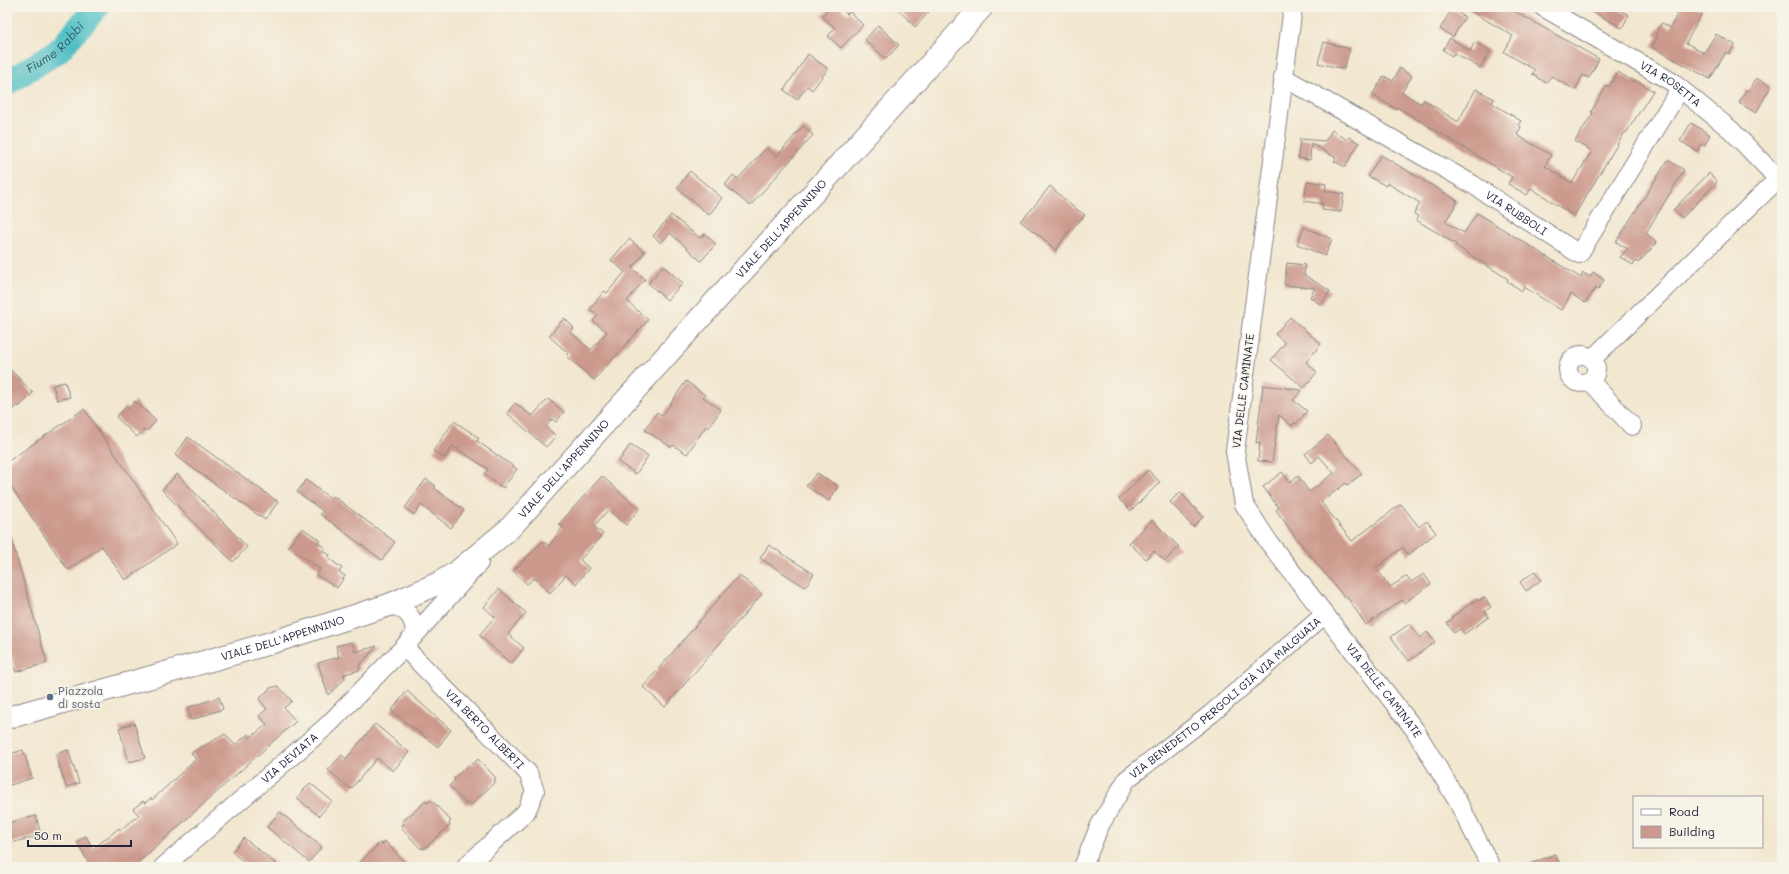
<svg xmlns="http://www.w3.org/2000/svg" width="1789" height="874" font-family="Mali,sans-serif">
<style>
.lines{fill:none;stroke-linecap:round;stroke-linejoin:round}
.river{stroke:#50bfc5;stroke-width:25}
.building{fill:#cc9a8c}
.minor-casing{stroke:#8a8485;stroke-width:20}
.major-casing{stroke:#8a8485;stroke-width:24}
.minor{stroke:#fff;stroke-width:18}
.major{stroke:#fff;stroke-width:22}
.service-dot{fill:#5c6f8a;stroke:#f7f3e8;stroke-width:1.5}
.labels{text-anchor:middle;stroke-width:3.5;stroke-linejoin:round;paint-order:stroke}
.street-label{font-size:11px;fill:#22223b;stroke:#f7f3e8}
.service-label{font-size:11px;fill:#4e5e75;stroke:#f7f3e8;text-anchor:start}
.water-label{font-size:12px;font-style:italic;fill:#32596b;stroke:#f7f3e8}
</style>
<rect width="100%" height="100%" fill="#f7f3e8"/>
<filter id="ink" filterUnits="userSpaceOnUse"><feTurbulence type="fractalNoise" baseFrequency=".025" numOctaves="2"/><feDisplacementMap in="SourceGraphic" scale="8" xChannelSelector="R" yChannelSelector="G"/><feConvolveMatrix kernelMatrix="1 2 1 2 8 2 1 2 1" color-interpolation-filters="sRGB"/></filter>
<filter id="wash" filterUnits="userSpaceOnUse"><feTurbulence type="fractalNoise" baseFrequency=".012" numOctaves="4" result="noise"/><feDisplacementMap in="SourceGraphic" scale="16" xChannelSelector="R" yChannelSelector="G"/><feGaussianBlur stdDeviation="0.9" result="paint"/><feColorMatrix in="noise" values="0 0 0 0 0 0 0 0 0 0 0 0 0 0 0 0 0 1.4 0 .05"/><feComposite in="paint" operator="in"/></filter>
<g filter="url(#wash)">
<rect width="100%" height="100%" fill="#f2e7cf"/>
<g class="lines">
<path class="river" id="s1" d="M7,83L58,51L97,7"/>
</g>
<g id="blocks">
<path class="building" d="M831,7H839L847,14L850,12L863,25L841,48L828,36L835,28L822,16Z
M896,7H923L929,12L915,27Z
M1464,7H1516L1514,11L1599,59L1589,78L1583,75L1575,90L1551,76L1546,83L1532,74L1535,70L1504,52L1513,36Z
M1585,7H1614L1629,15L1622,28Z
M1681,7H1694L1703,11L1686,43L1704,53L1716,34L1735,45L1729,54L1726,52L1710,79L1652,47L1658,36L1655,34L1662,23L1670,28Z
M1452,9L1465,17L1453,37L1440,29Z
M878,25L899,45L886,59L865,40Z
M1450,38L1470,51L1475,42L1490,51L1480,68L1454,53L1452,56L1443,50Z
M1324,42L1350,49L1344,69L1318,63Z
M808,54L828,69L812,90L807,86L797,100L784,90Z
M1400,68L1412,76L1402,92L1421,104L1424,100L1458,122L1476,89L1494,99L1492,103L1521,121L1518,125L1521,127L1517,135L1551,155L1545,166L1572,183L1592,151L1575,141L1593,113L1591,112L1607,85L1609,87L1618,72L1634,82L1635,80L1653,91L1626,133L1625,132L1574,216L1531,188L1527,195L1508,184L1512,177L1397,107L1396,109L1372,95L1384,76L1393,81Z
M1756,78L1771,86L1756,113L1739,103L1746,90L1749,91Z
M1691,123L1710,135L1704,146L1701,144L1697,151L1680,141Z
M803,126L813,135L750,206L725,185L733,175L738,179L766,148L777,156Z
M1332,130L1347,140L1349,137L1359,143L1345,167L1334,161L1336,158L1311,143L1310,160L1298,158L1300,139L1325,141Z
M1381,155L1458,201L1445,222L1464,233L1477,213L1581,278L1583,273L1590,277L1593,272L1604,280L1598,290L1596,288L1585,303L1571,294L1561,310L1524,287L1522,291L1507,281L1508,279L1455,245L1456,244L1416,220L1418,216L1414,214L1420,203L1387,183L1386,186L1368,176Z
M1668,160L1684,170L1646,233L1657,243L1638,263L1636,261L1633,265L1620,257L1628,249L1616,242Z
M690,171L722,198L709,215L677,188Z
M1709,173L1717,182L1682,218L1673,210Z
M1307,181L1326,184L1325,191L1344,194L1341,212L1322,210L1323,204L1304,201Z
M1050,186L1072,206L1085,215L1065,236L1056,251L1045,240L1020,221L1032,209Z
M671,215L700,238L705,234L716,244L701,261L670,233L661,243L653,236Z
M1304,227L1332,239L1325,256L1297,244Z
M629,239L645,252L632,268L645,279L627,301L648,320L594,380L567,356L569,354L549,336L564,318L574,328L570,332L591,350L607,332L593,321L598,315L590,309L604,291L607,293L625,272L611,260Z
M1287,263L1305,265L1304,275L1330,291L1321,305L1310,297L1315,288L1284,285Z
M663,266L683,283L667,300L648,283Z
M1290,317L1321,344L1306,362L1317,372L1304,388L1271,360L1285,343L1275,334Z
M7,366L33,393L19,407L17,405L7,415Z
M686,381L705,395L703,397L721,410L708,428L706,426L687,454L673,445L671,447L645,430L657,412L662,416Z
M65,382L70,397L57,400L53,385Z
M1263,385L1302,390L1293,400L1307,411L1296,424L1294,423L1292,426L1279,415L1272,462L1258,461L1260,442L1256,443Z
M548,399L564,412L556,422L552,419L546,427L556,436L546,447L507,413L515,403L532,416Z
M135,401L156,421L147,431L145,429L137,437L116,417L126,407L128,409Z
M84,409L177,544L125,580L102,546L68,570L7,481V462Z
M454,421L479,438L477,441L517,469L503,488L484,474L488,469L453,446L444,458L433,451Z
M1328,435L1362,474L1347,485L1346,483L1321,502L1352,541L1401,504L1419,527L1427,521L1436,533L1408,555L1403,547L1376,568L1390,587L1407,576L1411,582L1424,574L1431,584L1404,603L1402,600L1366,625L1347,597L1345,598L1297,539L1276,510L1279,508L1263,487L1282,472L1290,483L1298,476L1309,492L1334,473L1319,456L1312,463L1305,454Z
M188,437L278,502L265,520L175,455Z
M630,445L648,456L636,474L618,462Z
M1148,470L1160,482L1131,511L1119,499Z
M817,473L838,486L829,501L806,486Z
M177,474L247,547L233,562L162,490Z
M602,476L639,509L626,525L608,510L594,526L603,534L580,560L589,568L576,584L566,575L550,593L534,578L527,584L513,571L543,541L549,546L563,527L559,524Z
M426,479L436,486L434,488L464,510L451,528L421,505L414,515L405,508Z
M306,480L331,499L333,496L395,542L382,560L320,514L323,511L297,492Z
M1180,492L1203,517L1193,527L1170,502Z
M1152,520L1179,547L1165,561L1154,551L1146,559L1129,543Z
M302,528L320,540L318,543L325,548L323,551L330,555L328,558L342,568L339,572L345,576L337,588L316,575L320,569L288,547Z
M10,534L47,663L16,672L7,640V535Z
M769,545L814,574L805,587L760,558Z
M1535,571L1541,580L1526,591L1520,582Z
M739,575L762,594L665,707L643,687Z
M499,589L526,613L508,634L524,648L511,664L479,635L495,617L484,607Z
M1484,597L1491,607L1485,611L1489,617L1464,634L1460,629L1454,633L1447,623L1453,618L1452,617L1477,599L1478,601Z
M1409,624L1420,638L1427,632L1435,642L1409,661L1391,637Z
M352,642L355,652L377,646L359,666L360,670L344,674L345,679L328,695L318,663L339,657L336,646Z
M278,686L292,701L284,708L296,721L133,867H91L77,842L86,836L93,849L119,828L120,830L139,815L133,809L143,801L145,803L151,798L152,800L196,759L191,753L225,734L235,745L248,734L250,738L267,724L259,716L267,709L259,699L270,688Z
M407,691L451,730L438,747L391,711Z
M219,697L223,709L191,720L187,708Z
M134,723L145,758L129,762L119,728Z
M375,724L409,752L393,771L377,758L351,789L328,770L342,755L346,759Z
M23,750L32,778L7,786V755Z
M68,750L79,783L66,787L56,754Z
M478,759L496,778L494,780L496,781L471,805L469,803L467,805L449,786L455,780L454,778L471,763L473,764Z
M310,783L332,801L319,816L297,798Z
M431,800L451,821L449,823L450,825L424,849L423,847L421,849L401,827L404,824L402,822L426,801L427,803Z
M280,812L322,847L309,862L267,827Z
M36,816L41,835L7,844V823Z
M244,838L280,867H250L232,852Z
M385,841L409,867H355L380,843L382,845Z
M1555,854L1561,867H1523Z"/>
</g>
</g>
<g filter="url(#ink)">
<use href="#blocks" fill-opacity="0" stroke="#8a8485" stroke-width="1"/>
<g class="lines">
<g class="minor-casing">
<g id="minor">
<path id="s2" d="M1293,7L1235,451L1244,504L1270,544L1415,730L1457,800L1491,867"/>
<path id="s3" d="M1543,7L1672,82L1731,130L1782,183"/>
<path id="s4" d="M1283,77L1472,184L1579,254L1680,89"/>
<circle cx="1582" cy="369" r="14"/>
<path d="M1592,359L1778,179"/>
<path d="M1590,381L1632,426"/>
<path d="M389,605C404,607 413,615 415,631"/>
<path id="s5" d="M404,647L528,773L535,791L526,812L465,867"/>
<path id="s6" d="M163,867L329,724L404,647L479,563"/>
<path id="s7" d="M1083,867L1099,827L1127,779L1211,714L1325,614"/>
</g>
</g>
<g class="major-casing">
<g id="major">
<path id="s8" d="M7,718L267,644L389,605L439,583L457,572L510,528L982,7"/>
</g>
</g>
<use href="#minor" class="minor"/>
<use href="#major" class="major"/>
</g>
</g>
<circle class="service-dot" cx="50" cy="697" r="4"/>
<g class="labels">
<g class="street-label">
<text dy="4" stroke="none"><textPath href="#s3" startOffset="149">VIA ROSETTA</textPath></text>
<text dy="4" stroke="none"><textPath href="#s4" startOffset="270">VIA RUBBOLI</textPath></text>
<text dy="4" stroke="none"><textPath href="#s8" startOffset="947">VIALE DELL'APPENNINO</textPath></text>
<text transform="translate(1243 391) rotate(-83)" y="4">VIA DELLE CAMINATE</text>
<text dy="4" stroke="none"><textPath href="#s8" startOffset="623">VIALE DELL'APPENNINO</textPath></text>
<text dy="4" stroke="none"><textPath href="#s8" startOffset="287">VIALE DELL'APPENNINO</textPath></text>
<text dy="4" stroke="none"><textPath href="#s2" startOffset="735">VIA DELLE CAMINATE</textPath></text>
<text dy="4" stroke="none"><textPath href="#s7" startOffset="226">VIA BENEDETTO PERGOLI GIÀ VIA MALGUAIA</textPath></text>
<text dy="4" stroke="none"><textPath href="#s5" startOffset="115">VIA BERTO ALBERTI</textPath></text>
<text dy="4" stroke="none"><textPath href="#s6" startOffset="167">VIA DEVIATA</textPath></text>
</g>
<g class="service-label">
<text x="58" y="695">Piazzola<tspan x="58" dy="13">di sosta</tspan></text>
</g>
<g class="water-label">
<text dy="4" stroke="none"><textPath href="#s1" startOffset="60">Fiume Rabbi</textPath></text>
</g>
</g>
<rect width="1789" height="874" fill="none" stroke="#f7f3e8" stroke-width="24"/>
<rect x="1633" y="796" width="130" height="52" fill="#f7f3e8" stroke="#a29fa3"/>
<rect x="1641" y="809" width="20" height="6" fill="#ffffff" stroke="#a29fa3"/>
<text x="1669" y="816" font-size="12" fill="#22223b">Road</text>
<rect x="1641" y="826" width="20" height="12" fill="#cc9a8c" stroke="#a29fa3"/>
<text x="1669" y="836" font-size="12" fill="#22223b">Building</text>
<path d="M28 840v6h103v-6" fill="none" stroke="#22223b" stroke-width="2"/>
<text x="34" y="840" font-size="12" fill="#22223b" stroke="#f7f3e8" stroke-width="3" paint-order="stroke">50 m</text>
</svg>
